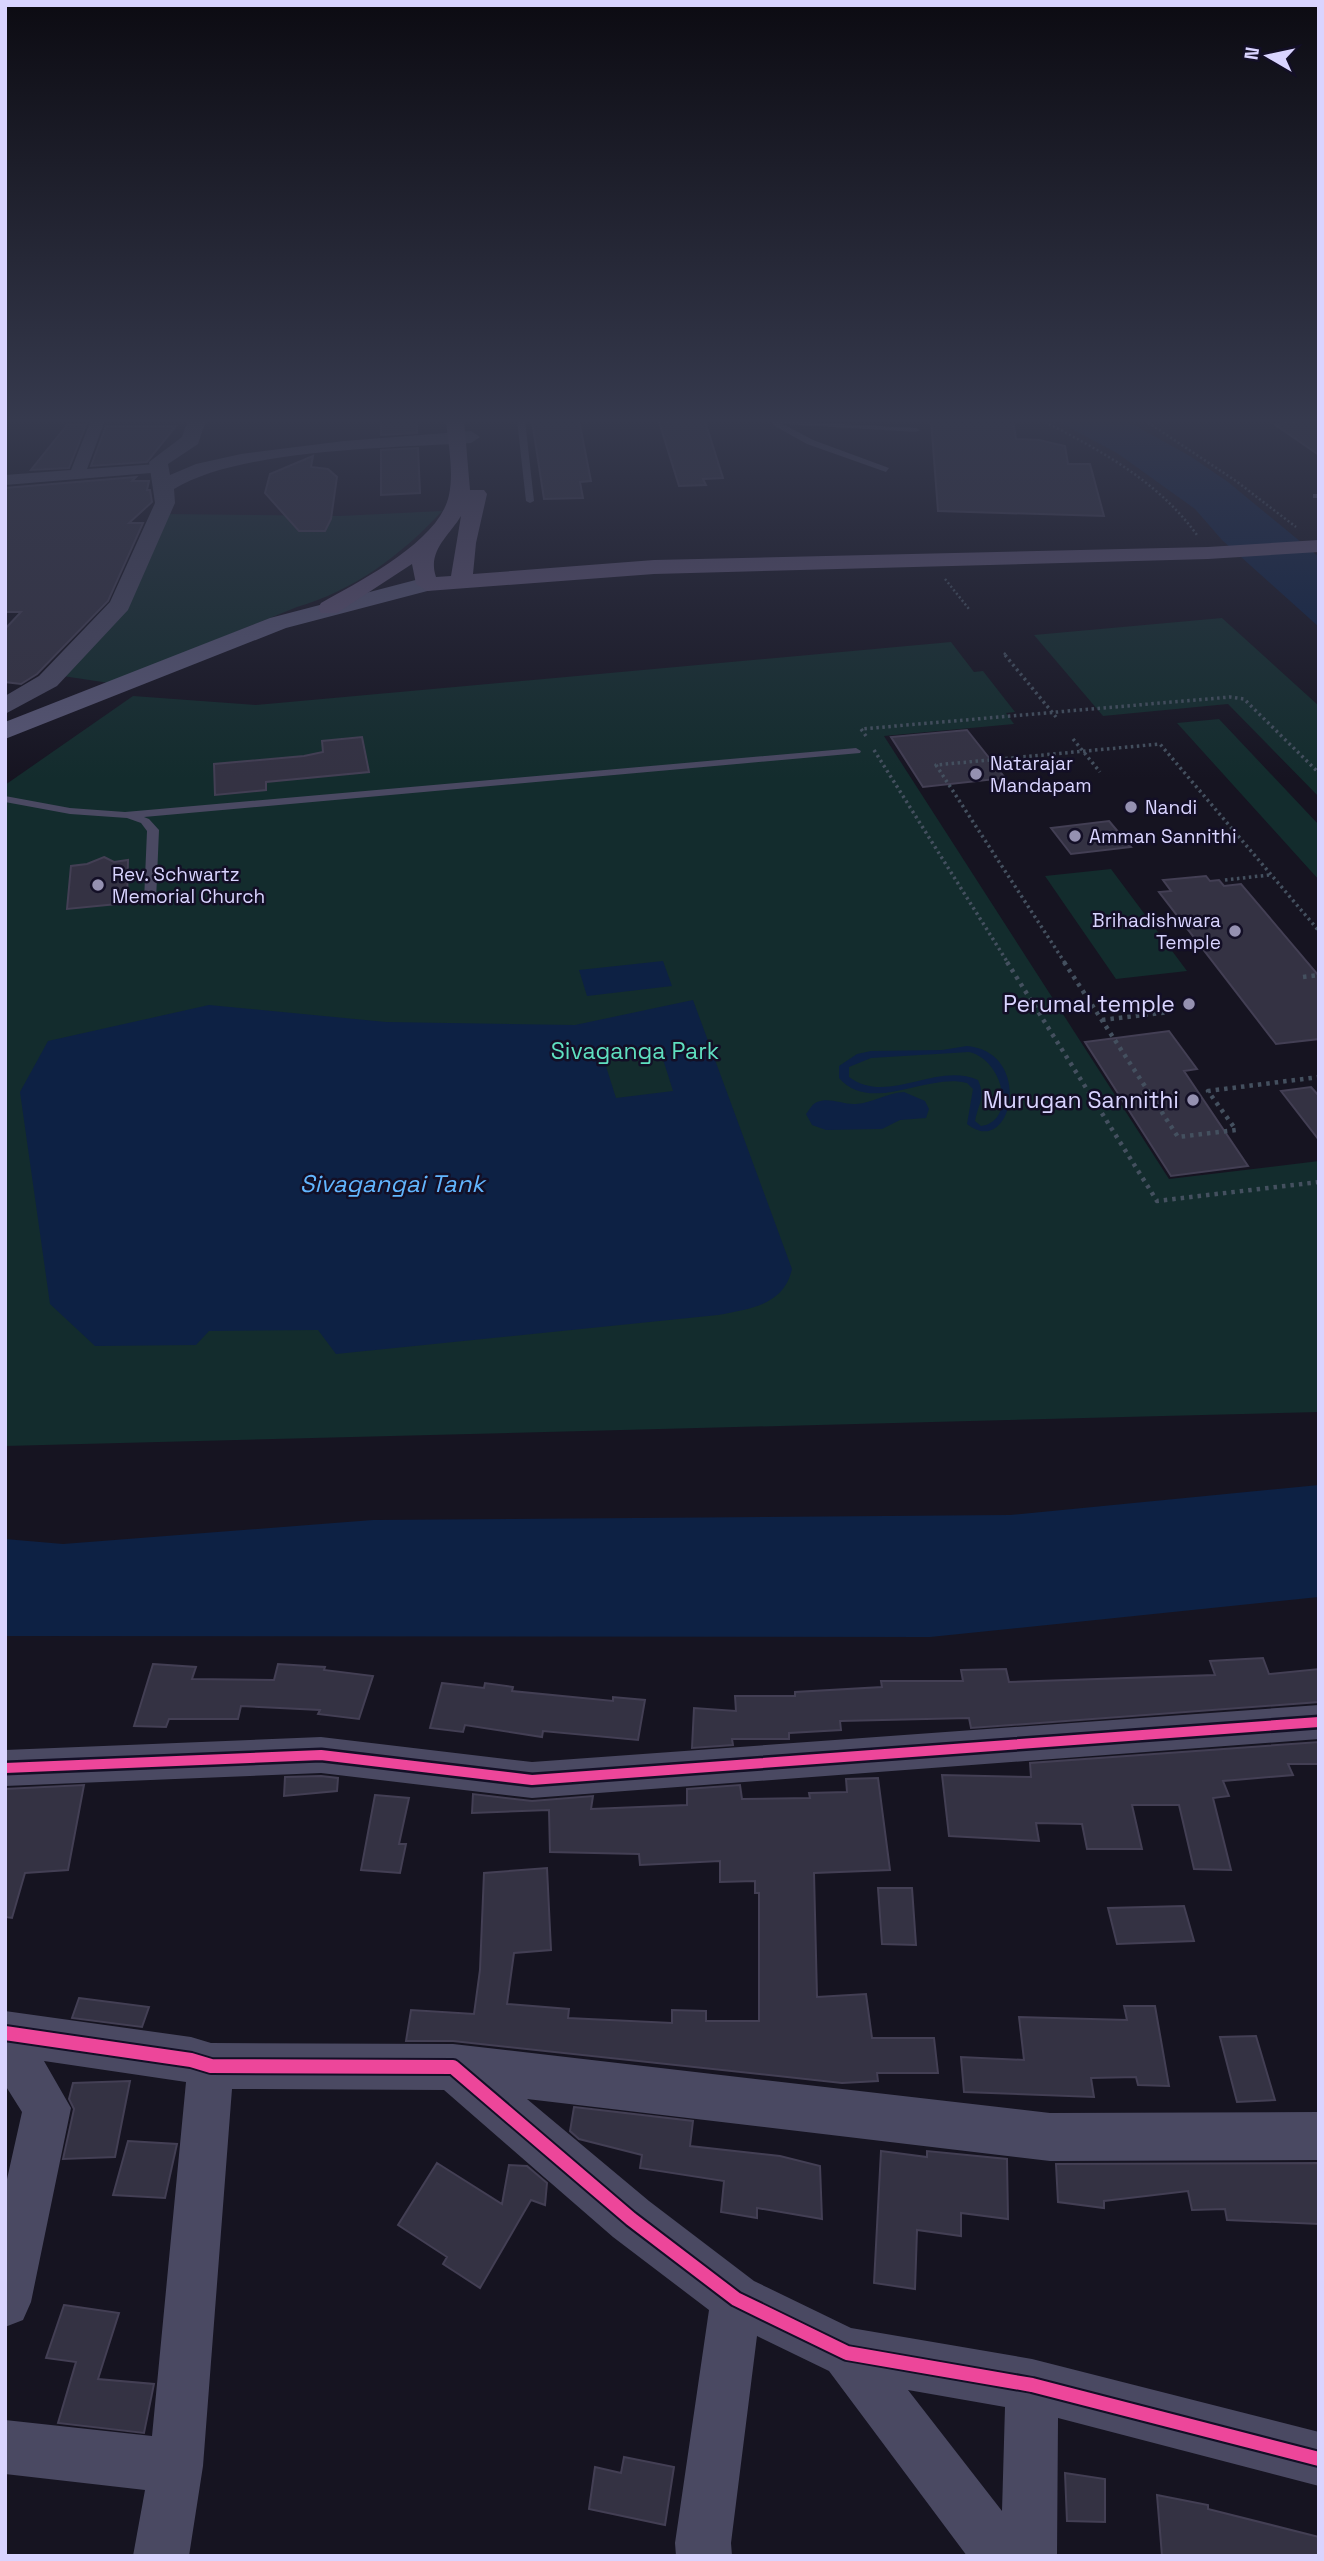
<svg xmlns="http://www.w3.org/2000/svg" width="1324" height="2561" font-family="'Space Grotesk',sans-serif">
<style>
.green{fill:#132c2d}
.water{fill:#0d2144;fill-rule:evenodd}
.building{fill:#343243;stroke:#433f54;stroke-width:2}
.lines{fill:none;stroke-linecap:round;stroke-linejoin:round}
.path-far2{stroke:#44505f;stroke-width:2.5;stroke-dasharray:2 2.5;stroke-linecap:butt}
.path-far1{stroke:#44505f;stroke-width:3.5;stroke-dasharray:2.5 3.5;stroke-linecap:butt}
.path{stroke:#44505f;stroke-width:4.5;stroke-dasharray:3.5 5;stroke-linecap:butt}
.service{fill:#4a4962;fill-rule:evenodd}
.minor{fill:#4a4962;fill-rule:evenodd}
.tertiary{fill:#4a4962;fill-rule:evenodd}
.secondary{fill:#575674;fill-rule:evenodd}
.primary{fill:#5e5373;fill-rule:evenodd}
.cycleway-far1-casing{stroke:#130f26;stroke-width:15}
.cycleway-casing{stroke:#130f26;stroke-width:18}
.cycleway-far1{stroke:#ed469a;stroke-width:10}
.cycleway{stroke:#ed469a;stroke-width:14}
.poi-dot{fill:#9591b1;stroke:#130f26;stroke-width:2.5}
.labels{text-anchor:middle;stroke-width:5;stroke-linejoin:round;paint-order:stroke}
.far-poi-label{font-size:19px;fill:#d9d4ff;stroke:#130f26;text-anchor:start}
.poi-label{font-size:23px;fill:#d9d4ff;stroke:#130f26;text-anchor:end}
.park-label{font-size:23px;fill:#5fe0c0;stroke:#130f26}
.water-label{font-size:24px;font-style:italic;fill:#62b6ff;stroke:#130f26}
</style>
<rect width="100%" height="100%" fill="#161421"/>
<path class="green" d="M442,511C403,554 353,591 297,607L109,683L63,676L103,633L164,514L340,516Z
M1222,618L1319,706V797L1228,704L1103,716L1034,635Z
M951,642L974,672L983,671L1015,712L1006,713L1014,724L884,736L1169,1179L1319,1161V1412L5,1446V785L133,696L256,705Z
M1219,719L1319,825V880L1177,723Z
M1111,869L1187,971L1116,979L1045,876Z"/>
<path class="water" d="M1055,420H1125L1190,456L1228,482L1319,557V627L1222,540L1195,509L1117,453Z
M663,961L672,986L587,996L579,970Z
M693,1000L792,1269C784,1305 750,1309 718,1315L336,1354L318,1330L209,1331L196,1345L95,1346L50,1304L20,1092L48,1041L209,1005L386,1022L575,1025ZM613,1056L638,1060L662,1056L673,1091L616,1098L604,1060Z
M967,1046C1035,1052 1012,1160 967,1124L973,1089L967,1083C928,1072 871,1115 839,1078V1066L857,1054L871,1051L942,1050ZM969,1052C1004,1060 1017,1121 981,1126L975,1121C978,1104 986,1098 978,1080C936,1061 888,1106 849,1077V1067L871,1058Z
M904,1092L925,1101L929,1109L926,1118L900,1120L882,1129L826,1130L812,1125L806,1114C810,1109 812,1104 817,1102C830,1097 843,1105 856,1104C873,1103 886,1093 904,1092Z
M1319,1485V1597L930,1637L5,1636V1539L63,1544L373,1520L1010,1515Z"/>
<path class="building" d="M381,420H417V433L381,435Z
M579,420L591,481L580,482L583,498L544,499L532,421Z
M931,420H1013L1016,439L1039,440L1065,446L1068,464H1090L1104,516L938,511Z
M1319,420V455L1274,424Z
M705,421L723,478L703,479L706,485L679,486L659,422Z
M67,425H86L69,468L31,470Z
M106,426H176L147,462L91,466Z
M418,448L420,493L381,495V450Z
M313,456L311,467L328,469L337,477L331,519L325,531H299L265,493L270,474Z
M136,477L132,481H149L147,490H150L152,502L129,523H143L108,601L37,674L21,684L5,682V629L21,612H5V488Z
M967,730L1005,778L923,787L891,737Z
M362,737L369,772L266,782V790L215,795L214,764L304,756L323,752L322,741Z
M1109,821L1131,847L1071,854L1051,828Z
M104,857L114,862L128,860L127,903L67,909L71,866L87,864Z
M1206,876L1210,881L1219,880L1224,886L1241,884L1319,976V1039L1276,1044L1159,892L1171,891L1163,880Z
M1169,1031L1197,1069L1184,1071L1248,1166L1171,1176L1085,1042Z
M1311,1087L1319,1096V1140L1281,1091Z
M1263,1658L1269,1674L1319,1669V1702L971,1728L969,1718L840,1721L841,1730L789,1733V1739H732L733,1745L692,1748L694,1708L736,1711L735,1696H795V1692L882,1687L881,1681H963L961,1670L1006,1669L1009,1682L1215,1675L1210,1661Z
M153,1664L196,1667L192,1679L274,1680L278,1664L325,1667L324,1670L373,1676L359,1719L318,1714L320,1710L241,1706L238,1719H169L166,1727L134,1726Z
M442,1683L484,1688L485,1683L513,1687L512,1691L613,1701V1697L645,1700L638,1740L543,1731L542,1737L465,1725L463,1732L430,1728Z
M1319,1742V1764H1288L1293,1775L1223,1781L1229,1796L1213,1798L1231,1870L1194,1869L1179,1805H1132L1142,1849H1087L1082,1824L1036,1823L1039,1841L949,1836L942,1775L1031,1777L1030,1763Z
M321,1776L338,1778L337,1791L284,1796L285,1777Z
M878,1778L890,1870L814,1873L817,1997L866,1994L872,2038H934L938,2073H877L878,2081L842,2083L453,2041H406L411,2010L474,2014L480,1970L484,1873L547,1868L551,1950L514,1953L507,2004L569,2009L568,2018L672,2023V2010L706,2011V2021H759V1893H755V1881L720,1882V1861L640,1865L639,1854L550,1852L549,1810L472,1813L473,1794L532,1801L593,1796L591,1809L687,1805V1789L740,1785L742,1799L810,1798L809,1793L847,1792L846,1779Z
M84,1785L68,1870L25,1873L12,1918L5,1917V1789Z
M375,1795L409,1798L399,1844H406L400,1873L361,1870Z
M878,1888H912L916,1945L882,1944Z
M1184,1906L1194,1941L1117,1944L1108,1908Z
M79,1998L149,2007L142,2027L72,2018Z
M1124,2006H1155L1169,2086L1138,2085L1136,2077L1091,2078L1094,2097L964,2092L961,2057L1024,2060L1019,2017L1127,2020Z
M1256,2036L1275,2100L1237,2102L1220,2037Z
M130,2081L115,2157L63,2159L74,2109L69,2099L73,2083Z
M574,2107L693,2121L690,2146L780,2156L820,2166L822,2219L757,2208V2218L721,2212L724,2181L640,2168L642,2155L579,2139L570,2131Z
M128,2141L177,2144L165,2198L113,2195Z
M881,2151L927,2157V2151L1007,2159L1008,2219L961,2213V2236L917,2230L915,2289L874,2283Z
M437,2163L502,2204L509,2165L527,2166L547,2183L545,2205L531,2200L480,2288L443,2264L447,2257L398,2225Z
M1319,2163V2224L1227,2220L1225,2209L1192,2210L1188,2191L1104,2201V2208L1058,2202L1056,2164Z
M64,2305L119,2313L98,2379L154,2384L144,2433L58,2423L76,2362L46,2358Z
M624,2457L674,2467L665,2525L589,2509L595,2467L621,2473Z
M1065,2473L1105,2479V2522L1067,2521Z
M1157,2495L1208,2505V2509L1319,2537V2556H1162Z"/>
<g class="lines">
<path class="path-far2" d="M1041,420C1100,450 1158,481 1197,535
M1144,420L1236,481L1296,527
M945,579L969,609
M1004,653L1007,656"/>
<path class="path-far1" d="M1005,655L1056,717
M866,736L861,729L1230,697L1244,699L1319,773
M1073,739L1100,772
M874,750L1008,963
M1225,880L1269,875
M1065,963L936,765L1160,744L1319,931"/>
<path class="path" d="M1007,962L1157,1201L1319,1182
M1064,962L1178,1137L1236,1130L1208,1091L1319,1077
M1303,977L1319,975
M1102,1020L1169,1012"/>
<path class="service" d="M517,420H525L534,501L530,503L526,501Z
M770,420L916,428L920,430L916,432L783,424L813,440L889,468L886,472L807,444L773,425Z
M1313,494H1319V498H1313Z
M856,748L861,751L860,753L144,817L149,819L159,830L156,901L150,905L144,901L147,831L141,823L127,818L70,814L5,802V796L70,808L125,812Z"/>
<path class="minor" d="M91,420H105L87,469L157,464L163,466V472L5,485V475L71,470Z
M1319,1705V1739L532,1798L321,1773L5,1786V1750L321,1737L532,1762Z
M5,2011L191,2037L211,2043L453,2044L1050,2113L1319,2112V2160L1050,2161L527,2099L649,2201L754,2281L851,2328L1032,2359L1319,2432V2486L1058,2418L1057,2556H967L829,2371L757,2336L731,2543L732,2556H676L675,2543L709,2310L613,2237L444,2090L232,2089L203,2466L189,2556H133L145,2490L5,2474V2420L152,2436L186,2082L44,2061L71,2108L31,2302L23,2320L5,2327V2188L22,2112L5,2085ZM908,2390L1005,2407L1002,2511Z"/>
<path class="tertiary" d="M188,420H206L198,444L168,464L170,475L196,464L241,454L344,441L471,431L480,437L471,443C392,448 239,449 174,489L175,503L128,610L57,686L5,714V696L39,676L110,602L155,503L149,462L182,437Z"/>
<path class="secondary" d="M427,577L435,579L438,584L435,589L286,628L5,739V722L270,618Z"/>
<path class="primary" d="M446,420H464L470,490H484L487,494L476,543L473,574L654,560L1208,547L1319,540V552L1208,559L654,574L427,591L416,584L412,564L337,613H321L318,608L321,603C360,581 440,541 449,495C454,471 448,444 446,420ZM461,516L451,576L436,577C427,551 449,536 461,516Z"/>
<g class="cycleway-far1-casing">
<path id="cycleway-far1" d="M5,1768L321,1755L532,1780L1319,1722"/>
</g>
<g class="cycleway-casing">
<path id="cycleway" d="M5,2033L191,2060L211,2066L453,2067L631,2219L736,2299L847,2353L1032,2385L1319,2459"/>
</g>
<use href="#cycleway-far1" class="cycleway-far1"/>
<use href="#cycleway" class="cycleway"/>
</g>
<linearGradient id="sky" x2="0" y2="1"><stop stop-color="#0c0b12"/><stop offset="0.54" stop-color="#363a4e"/><stop offset="1" stop-color="#363a4e" stop-opacity="0"/></linearGradient>
<rect width="1324" height="779" fill="url(#sky)"/>
<g class="poi-dot">
<circle cx="976" cy="774" r="7"/>
<circle cx="1131" cy="807" r="7"/>
<circle cx="1075" cy="836" r="7"/>
<circle cx="98" cy="885" r="7"/>
<circle cx="1235" cy="931" r="7"/>
<circle cx="1189" cy="1004" r="7"/>
<circle cx="1193" cy="1100" r="7"/>
</g>
<g class="labels">
<g class="far-poi-label">
<text x="990" y="770">Natarajar<tspan x="990" dy="22">Mandapam</tspan></text>
<text x="1145" y="814">Nandi</text>
<text x="1089" y="843">Amman Sannithi</text>
<text x="112" y="881">Rev. Schwartz<tspan x="112" dy="22">Memorial Church</tspan></text>
<text x="1221" y="927" text-anchor="end">Brihadishwara<tspan x="1221" dy="22">Temple</tspan></text>
</g>
<g class="poi-label">
<text x="1175" y="1012">Perumal temple</text>
<text x="1179" y="1108">Murugan Sannithi</text>
</g>
<g class="park-label">
<text x="635" y="1059">Sivaganga Park</text>
</g>
<g class="water-label">
<text x="392" y="1192">Sivagangai Tank</text>
</g>
</g>
<rect width="1324" height="2561" fill="none" stroke="#d9d4ff" stroke-width="14"/>
<g transform="translate(1268 56) rotate(279)" stroke="#130f26" stroke-width="5" paint-order="stroke">
<path d="M0-5L12 26L0 18L-12 26Z" fill="#d9d4ff"/>
<text y="-10" font-size="19" font-weight="bold" text-anchor="middle" fill="#d9d4ff">N</text>
</g>
</svg>
